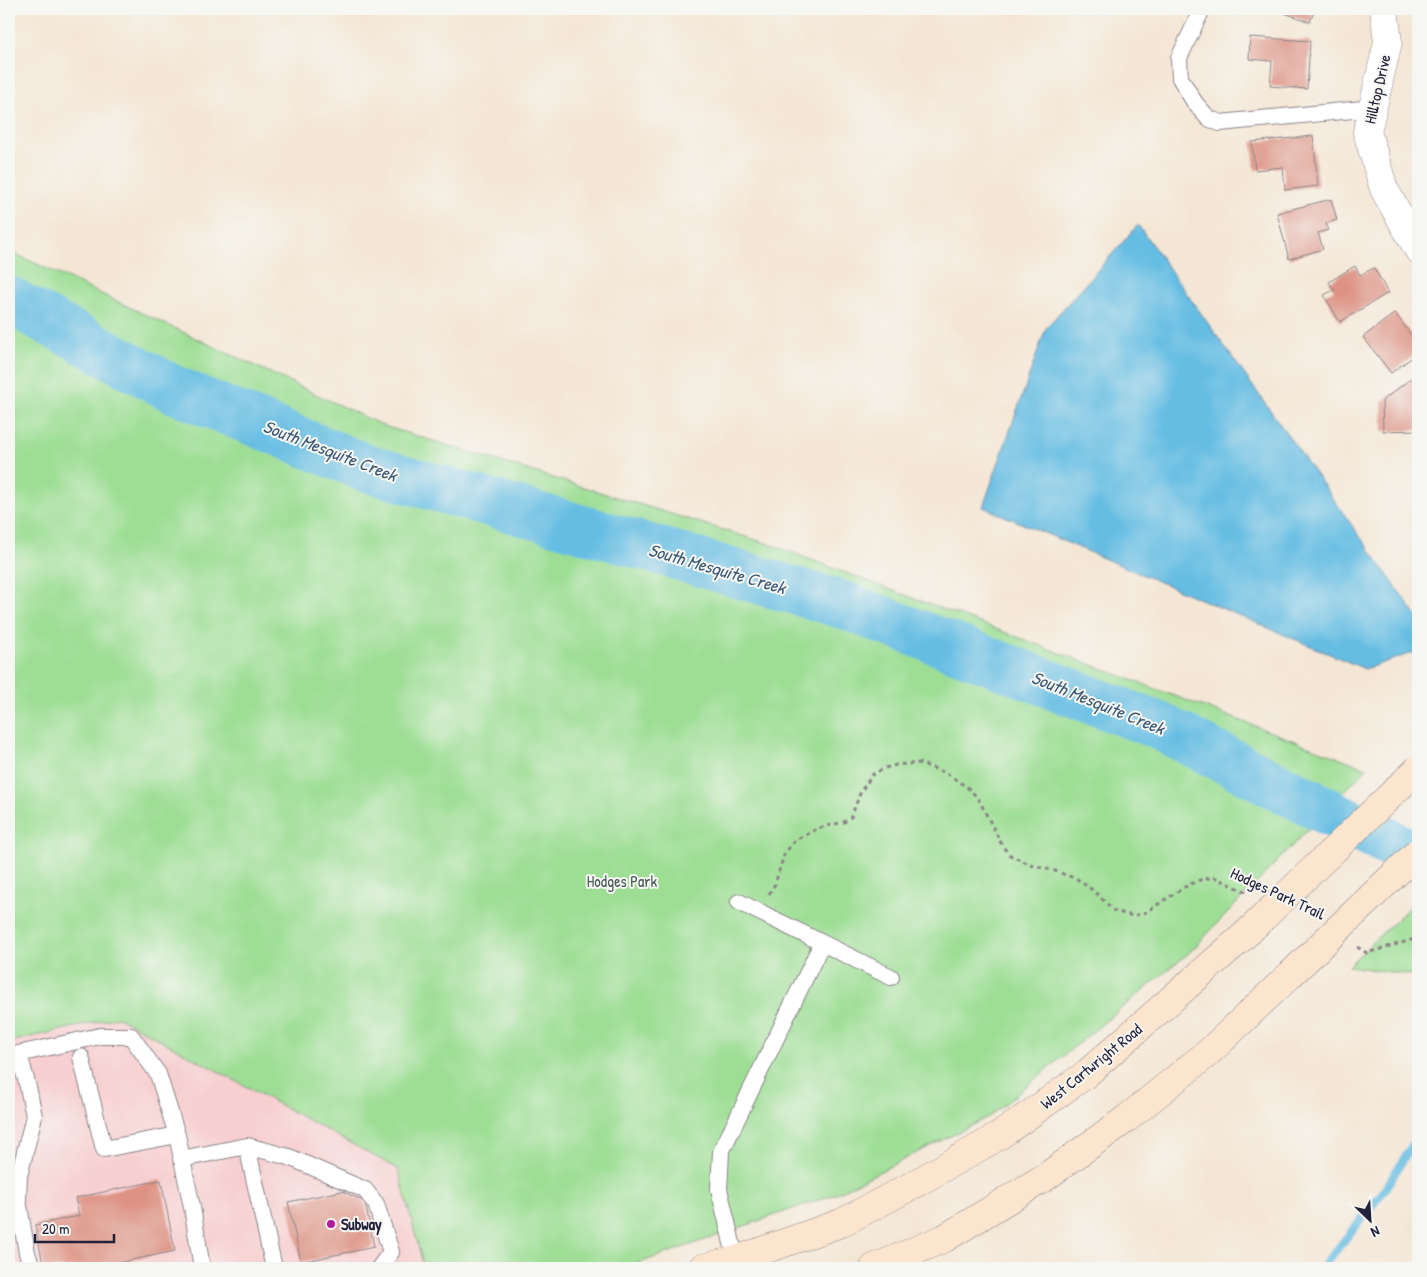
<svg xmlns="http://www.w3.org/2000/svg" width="1427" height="1277" font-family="'Patrick Hand',sans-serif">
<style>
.built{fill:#f7cfd0}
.park{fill:#9dde94;stroke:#608068}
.water{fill:#66bde3;stroke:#44708f}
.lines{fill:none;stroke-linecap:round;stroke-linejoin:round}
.stream{stroke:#66bde3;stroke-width:8}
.river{stroke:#66bde3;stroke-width:48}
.building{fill:#dd9283}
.lane-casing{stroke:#8b8488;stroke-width:18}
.street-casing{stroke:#8b8488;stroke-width:29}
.secondary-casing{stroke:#8b8488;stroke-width:29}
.path{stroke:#8b8488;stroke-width:3;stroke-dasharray:4 4;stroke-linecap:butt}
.lane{stroke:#fff;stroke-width:16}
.street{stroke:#fff;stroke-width:28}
.secondary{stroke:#fbe5cf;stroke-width:28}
.secondary-bridge-casing{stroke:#8b8488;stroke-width:29;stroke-linecap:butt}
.secondary-bridge{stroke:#fbe5cf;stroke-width:28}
.poi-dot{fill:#b5179e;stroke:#f6f6f2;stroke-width:2}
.labels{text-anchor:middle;stroke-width:4;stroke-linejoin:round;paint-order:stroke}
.street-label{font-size:16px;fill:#22223b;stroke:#f6f6f2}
.park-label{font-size:16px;fill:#475a56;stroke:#f6f6f2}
.poi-label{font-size:16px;font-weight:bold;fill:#22223b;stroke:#f6f6f2;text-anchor:start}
.water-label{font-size:18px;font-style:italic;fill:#3a5876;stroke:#f6f6f2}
</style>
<rect width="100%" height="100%" fill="#f6f6f2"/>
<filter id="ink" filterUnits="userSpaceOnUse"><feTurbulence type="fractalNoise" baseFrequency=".02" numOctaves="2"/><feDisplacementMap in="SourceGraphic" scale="10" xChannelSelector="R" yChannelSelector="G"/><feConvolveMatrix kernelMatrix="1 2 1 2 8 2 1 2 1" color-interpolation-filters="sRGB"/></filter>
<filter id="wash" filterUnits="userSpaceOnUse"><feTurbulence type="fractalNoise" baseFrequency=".0096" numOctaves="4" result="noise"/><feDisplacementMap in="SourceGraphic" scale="20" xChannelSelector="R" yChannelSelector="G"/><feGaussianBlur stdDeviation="1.12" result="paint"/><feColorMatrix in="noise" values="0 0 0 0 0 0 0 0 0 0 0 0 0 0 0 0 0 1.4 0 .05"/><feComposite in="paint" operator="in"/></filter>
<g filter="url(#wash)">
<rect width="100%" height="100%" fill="#f4e6d4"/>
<path class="built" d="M118,1017L398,1169L424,1268H9V1042Z"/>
<path class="park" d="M9,251L384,426L769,544L1367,768L1190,952L990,1116L835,1194L625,1268H424L398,1169L118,1017L9,1042Z
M1418,899V976L1348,966Z"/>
<path class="water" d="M1138,225L1418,618V651L1365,669L983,507L1046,328Z"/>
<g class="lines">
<path class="stream" d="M1322,1268L1383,1192L1418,1136"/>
<path class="river" d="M9,300L173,389L366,468L633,543L846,606L1159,726L1418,857"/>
</g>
<g id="blocks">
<path class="building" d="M1280,9H1315L1310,22L1279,11Z
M1250,37L1310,41L1307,89L1270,86L1272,61L1249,59Z
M1313,136L1318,186L1285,190L1283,167L1255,170L1252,142Z
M1331,199L1337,220L1326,223L1328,230L1318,233L1323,249L1289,259L1277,213Z
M1355,266L1360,275L1374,268L1388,293L1340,322L1324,295L1334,290L1329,282Z
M1395,313L1418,344V353L1391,373L1363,337Z
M1418,373V430L1383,431L1382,401Z
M161,1180L175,1251L94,1268H44L35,1225L79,1216L75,1198Z
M342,1191L365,1202L374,1247L301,1262L288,1202Z"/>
</g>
</g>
<g filter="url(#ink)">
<use href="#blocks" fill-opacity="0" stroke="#8b8488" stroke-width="1"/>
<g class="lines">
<g class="lane-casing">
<path id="lane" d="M1202,9L1179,58L1180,78L1195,103L1208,118L1220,123L1373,108
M739,902L891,977
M19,1054L28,1087L34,1116L19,1176L18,1200L27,1253L32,1268
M9,1056L100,1036H131L158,1074L177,1135L192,1207L202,1268
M81,1057L104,1149L177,1135
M247,1146L274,1268
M181,1159L247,1146L289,1157L365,1190L376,1204L391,1252L379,1268
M736,1260L719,1189L721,1152L822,943"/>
</g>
<g class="street-casing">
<path id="street" d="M1384,9L1388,42L1367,132L1384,189L1418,249"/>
</g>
<g class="secondary-casing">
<path id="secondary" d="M702,1268L736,1260L841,1223L913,1185L999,1136L1085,1075L1246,934
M874,1268L945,1238L1047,1176L1126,1119L1209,1052L1291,974"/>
</g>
<path class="path" d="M769,894L775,884L784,855L795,840L819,828L844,822L851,817L861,791L873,774L885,768L896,765L919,763L946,773L968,788L978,798L1003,847L1010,855L1031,865L1055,871L1077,879L1095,892L1114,911L1133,916L1146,912L1188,885L1200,880L1214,877L1249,893
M1357,947L1367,953L1418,938"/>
<use href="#lane" class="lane"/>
<use href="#street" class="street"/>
<use href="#secondary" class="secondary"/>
<g class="secondary-bridge-casing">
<path id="secondary-bridge" d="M1246,934L1418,769
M1291,974L1418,852"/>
</g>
<use href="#secondary-bridge" class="secondary-bridge"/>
</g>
</g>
<circle class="poi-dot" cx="331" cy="1224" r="5"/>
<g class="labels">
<g class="street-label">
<text transform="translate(1377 89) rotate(-77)" y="6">Hilltop Drive</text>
<text transform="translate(1278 893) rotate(25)" y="6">Hodges Park Trail</text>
<text transform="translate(1091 1066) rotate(-39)" y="6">West Cartwright Road</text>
</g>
<g class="park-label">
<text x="622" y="887">Hodges Park</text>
</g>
<g class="poi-label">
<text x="341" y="1230">Subway</text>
</g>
<g class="water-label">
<text transform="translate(330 451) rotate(21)" y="6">South Mesquite Creek</text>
<text transform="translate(717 569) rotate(16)" y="6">South Mesquite Creek</text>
<text transform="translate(1098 703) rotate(22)" y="6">South Mesquite Creek</text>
</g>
</g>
<rect width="1427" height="1277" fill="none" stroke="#f6f6f2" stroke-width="30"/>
<g transform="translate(1370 1220) rotate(155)" stroke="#f6f6f2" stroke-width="4" paint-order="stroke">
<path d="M0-4L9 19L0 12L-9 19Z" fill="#22223b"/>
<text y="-8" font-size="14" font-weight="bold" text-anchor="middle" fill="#22223b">N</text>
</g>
<path d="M35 1234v8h79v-8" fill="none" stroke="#22223b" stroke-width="2.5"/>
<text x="42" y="1234" font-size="15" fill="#22223b" stroke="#f6f6f2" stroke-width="4" paint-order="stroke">20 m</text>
</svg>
